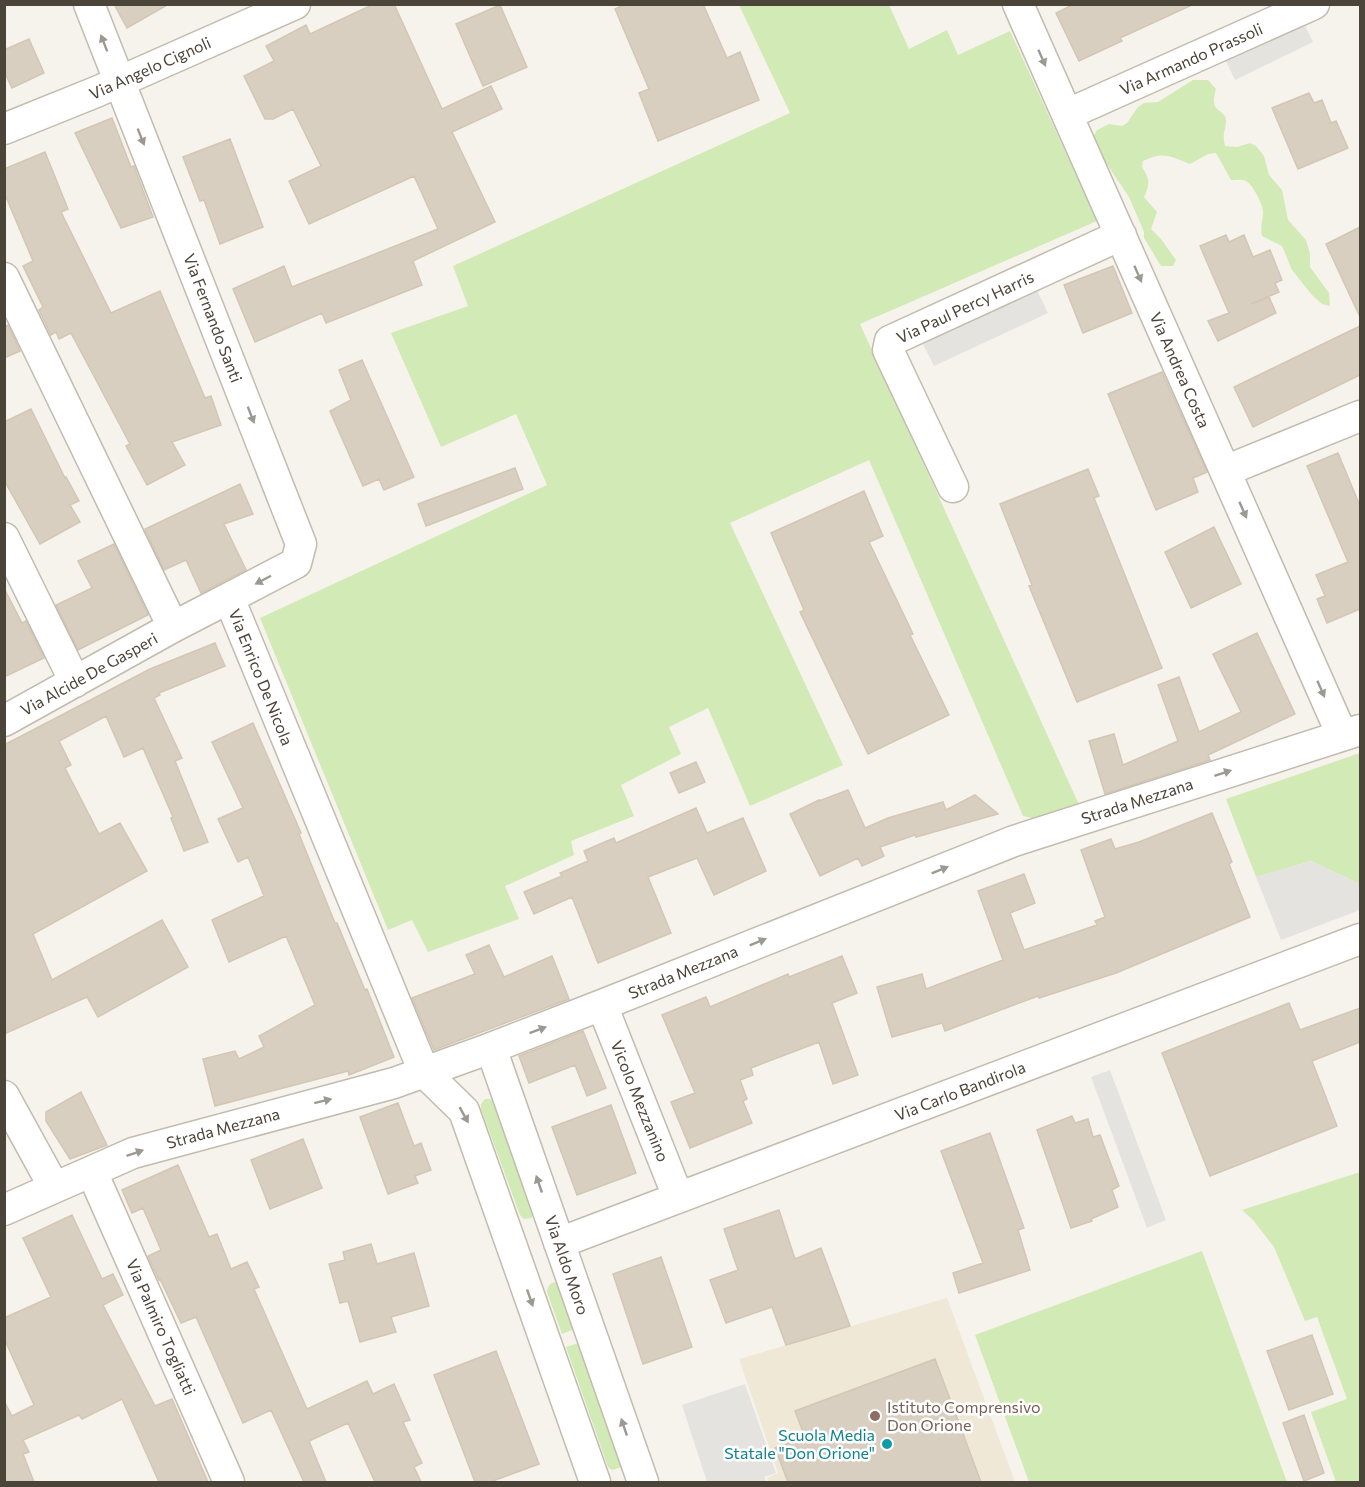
<svg xmlns="http://www.w3.org/2000/svg" width="1365" height="1487" font-family="Commissioner,sans-serif">
<style>
.education{fill:#efe8d6}
.green{fill:#d2eab5}
.parking{fill:#e5e3e0}
.building{fill:#d8cfc1;stroke:#d3c7b4;stroke-width:1.5}
.lines{fill:none;stroke-linecap:round;stroke-linejoin:round}
.street-casing{stroke:#c2bbae;stroke-width:33}
.street{stroke:#fff;stroke-width:30}
.oneway{fill:#9c9892}
.education-dot{fill:#8d6e63;stroke:#fff;stroke-width:2}
.culture-dot{fill:#0f9aa8;stroke:#fff;stroke-width:2}
.labels{text-anchor:middle;stroke-width:5;stroke-linejoin:round;paint-order:stroke}
.street-label{font-size:16px;fill:#4b4439;stroke:#fff}
.education-label{font-size:16px;fill:#785e54;stroke:#fff;text-anchor:start}
.culture-label{font-size:16px;fill:#0d838f;stroke:#fff;text-anchor:end}
</style>
<rect width="100%" height="100%" fill="#f6f3ec"/>
<path class="education" d="M947,1298L1015,1482H768L767,1478L778,1473L739,1359Z"/>
<path class="green" d="M739,5H889L909,49L947,30L958,55L1010,31L1097,221L860,324L1081,809L1043,821L1023,816L869,460L730,523L843,765L750,806L708,708L669,727L681,754L621,785L634,816L571,841L574,855L505,886L519,919L428,952L412,920L388,930L260,618L547,485L516,414L441,447L391,333L468,306L453,266L790,113Z
M1193,80H1208L1216,89C1208,116 1227,107 1226,122C1225,134 1222,132 1225,146L1237,147L1250,143L1256,146L1264,156L1269,175L1282,190L1288,220L1306,240L1310,254V267L1329,293L1330,306L1322,304L1312,295L1292,270L1282,246L1262,236C1260,227 1263,220 1263,211C1262,203 1253,185 1246,181C1242,179 1236,180 1231,180L1216,153L1208,154L1190,164C1170,156 1164,151 1143,161L1142,167C1150,179 1150,184 1144,197L1157,212L1151,229L1161,239L1176,260L1173,266H1161L1144,238V232L1129,197L1100,154L1093,137L1097,130L1109,124L1122,126L1127,123L1138,107L1144,103L1158,102Z
M1360,753V884L1311,861L1256,877L1226,799Z
M485,1099H490L494,1101L534,1215L531,1218L524,1219L520,1215L481,1109V1104Z
M1360,1172V1482H1336L1311,1412L1347,1399L1317,1317L1305,1321L1274,1247L1253,1220L1242,1210Z
M1202,1251L1287,1482H1029L975,1335Z
M557,1282L562,1284L577,1328L562,1334L547,1292C548,1286 550,1282 557,1282Z
M582,1342L622,1467L612,1470L608,1467L566,1347Z"/>
<path class="parking" d="M1303,21L1313,42L1235,80L1225,59Z
M1035,286L1048,313L934,366L921,340Z
M1311,861L1360,884V910L1281,940L1256,877Z
M1110,1070L1166,1220L1147,1228L1091,1077Z
M745,1384L776,1473L764,1477L766,1482H707L682,1405Z"/>
<path class="building" d="M114,4H169L127,28Z
M374,4H394L442,109L491,86L502,109L452,132L495,222L413,261L422,285L326,323L322,313L255,342L233,289L284,266L292,287L438,229L414,176L309,224L289,181L321,166L293,109L273,119H265L244,76L274,61L266,46L306,25L310,34Z
M626,4H703L727,58L740,52L759,100L658,141L639,93L649,89L615,9Z
M1074,4H1194L1120,38L1122,41L1079,61L1056,13Z
M500,5L527,67L483,86L456,24Z
M29,39L44,73L12,88L4,71V50Z
M1309,93L1314,103L1322,100L1331,123L1336,121L1348,148L1298,169L1272,108Z
M112,118L131,167L134,166L153,217L121,228L75,133Z
M230,139L263,227L220,244L204,200L200,201L183,157Z
M45,152L68,209L61,212L111,313L160,291L205,398L211,396L221,425L172,442L185,465L147,485L126,446L130,444L71,333L59,339L56,332L51,335L39,310L43,307L23,266L33,261L4,192V169Z
M1360,227V317L1326,244Z
M1226,235L1229,242L1244,235L1253,257L1270,250L1282,280L1275,283L1279,292L1251,304L1269,297L1276,313L1218,341L1208,321L1229,313L1200,246Z
M1113,266L1132,313L1083,333L1064,285Z
M8,325L20,351L4,358V327Z
M1360,326V375L1253,427L1234,387Z
M362,360L414,477L384,490L379,479L363,486L330,411L351,400L339,370Z
M1162,372L1207,472L1193,478L1198,492L1156,510L1108,394Z
M31,409L65,478L66,477L79,501L70,505L80,522L40,544L4,480V422Z
M1338,453L1360,506V609L1327,623L1317,599L1325,596L1316,575L1348,562L1307,466Z
M515,468L523,489L426,526L418,504Z
M1088,469L1099,496L1094,498L1162,668L1077,702L1029,586L1032,585L1000,504Z
M240,484L253,514L224,524L246,570L201,593L186,560L164,570L145,529Z
M864,491L883,536L869,542L913,634L910,635L949,715L868,754L800,612L804,610L771,533Z
M1214,527L1241,584L1191,608L1165,552Z
M114,544L148,615L78,650L56,605L92,588L78,561Z
M4,588L22,623L26,621L44,658L4,677Z
M1257,633L1295,714L1208,755L1210,760L1105,794L1089,741L1114,734L1123,765L1178,741L1158,685L1179,677L1199,732L1241,712L1213,654Z
M215,643L225,666L159,693L160,695L154,698L182,758L175,761L208,842L184,851L171,818L173,817L143,748L124,757L106,716L59,741L71,765L65,768L99,834L120,823L147,871L33,934L52,980L162,920L188,967L98,1017L87,997L4,1034V745L150,669Z
M253,723L301,833L299,834L335,923H337L365,990L367,989L394,1057L349,1075L348,1071L215,1106L203,1059L235,1051L239,1059L264,1047L259,1036L315,1005L286,936L229,962L212,920L264,896L248,857L238,862L218,819L243,808L212,742Z
M696,762L705,782L679,793L670,773Z
M848,790L865,828L888,818L943,802L946,810L975,795L998,814L916,837L915,835L880,847L884,856L862,866L858,858L820,876L790,814L819,800V801Z
M696,808L707,833L743,818L766,871L714,895L697,858L648,877L671,933L598,963L572,897L534,914L524,892L562,876L560,873L588,861L584,851L614,838L616,843Z
M1212,813L1232,862L1229,864L1250,917L1116,973L1039,998L1038,996L945,1031L942,1023L892,1037L877,987L922,974L926,989L1003,960L978,891L1024,874L1035,903L1010,913L1024,950L1097,925L1095,921L1105,917L1081,850L1111,839L1115,849L1139,842Z
M489,945L504,977L552,956L569,999L434,1050L412,998L475,974L466,955Z
M842,956L857,993L832,1003L858,1075L833,1084L819,1042L751,1068L753,1075L740,1080L747,1099L743,1101L752,1123L690,1148L671,1102L695,1093L662,1015L706,997L710,1007L788,974L789,977Z
M1289,1003L1300,1030L1360,1008V1042L1312,1061L1337,1126L1210,1176L1162,1053Z
M583,1031L606,1088L587,1096L575,1065L529,1083L519,1056Z
M81,1092L107,1145L70,1159L46,1121V1112Z
M398,1103L414,1146L421,1143L431,1170L415,1176L418,1183L388,1194L360,1117Z
M611,1105L636,1173L577,1195L552,1127Z
M1072,1116L1075,1123L1088,1119L1093,1137L1100,1135L1119,1186L1112,1190L1118,1207L1091,1219L1092,1221L1071,1228L1037,1130Z
M990,1133L1024,1228L1018,1230L1030,1270L959,1293L953,1273L983,1263L941,1151Z
M303,1139L322,1188L270,1209L251,1160Z
M178,1165L209,1237L217,1234L231,1269L247,1262L259,1287L254,1289L307,1409L367,1381L373,1394L394,1384L410,1420L403,1422L422,1463L414,1467L421,1482H375L348,1423L309,1441L326,1482H304L271,1410L243,1423L196,1317L181,1323L160,1279L159,1280L148,1256L161,1250L143,1208L132,1213L122,1190Z
M779,1210L795,1259L821,1248L850,1326L786,1345L772,1307L726,1323L710,1280L738,1270L724,1229Z
M72,1215L102,1279L113,1274L123,1295L103,1305L155,1406L172,1399L208,1482H159L122,1399L82,1419L79,1415L23,1440L29,1452L23,1454L34,1482H4V1401L12,1416L34,1405L4,1338V1318L51,1297L23,1238Z
M371,1244L377,1264L414,1253L429,1306L391,1317L396,1332L360,1342L348,1301L340,1303L329,1264L345,1260L343,1252Z
M661,1257L692,1347L643,1364L613,1274Z
M1312,1335L1333,1394L1289,1410L1267,1351Z
M496,1351L539,1464L490,1482H475L434,1375Z
M935,1359L981,1482H788L775,1448L805,1437L795,1411Z
M1304,1415L1324,1473L1304,1481L1283,1423Z"/>
<g class="lines">
<g class="street-casing">
<path id="street" d="M89,4L301,544L296,563L229,598
M1018,4L1342,735
M1068,114L1314,4
M4,129L96,92L295,4
M4,278L173,627L229,598L424,1072L464,1111L595,1482
M1225,471L1360,416
M953,487L888,350L890,341L1121,235
M4,538L75,682
M4,721L173,627
M602,1005L678,1197
M491,1048L643,1482
M4,1096L54,1187
M92,1172L229,1482
M4,1210L133,1153L394,1083L491,1048L602,1005L1014,841L1360,730
M559,1243L1360,939"/>
</g>
<use href="#street" class="street"/>
</g>
<defs><path id="oneway-solid" d="M-6-.8H1V-3.2L6.5 0L1 3.2V.8H-6Z" transform="scale(1.5)"/></defs>
<g class="oneway">
<use href="#oneway-solid" transform="translate(104 43) rotate(-111)"/>
<use href="#oneway-solid" transform="translate(1042 58) rotate(66)"/>
<use href="#oneway-solid" transform="translate(141 137) rotate(68)"/>
<use href="#oneway-solid" transform="translate(1138 274) rotate(66)"/>
<use href="#oneway-solid" transform="translate(251 415) rotate(69)"/>
<use href="#oneway-solid" transform="translate(1243 510) rotate(66)"/>
<use href="#oneway-solid" transform="translate(263 580) rotate(152)"/>
<use href="#oneway-solid" transform="translate(1321 689) rotate(66)"/>
<use href="#oneway-solid" transform="translate(1223 773) rotate(-18)"/>
<use href="#oneway-solid" transform="translate(940 870) rotate(-22)"/>
<use href="#oneway-solid" transform="translate(758 942) rotate(-22)"/>
<use href="#oneway-solid" transform="translate(538 1030) rotate(-21)"/>
<use href="#oneway-solid" transform="translate(323 1101) rotate(-14)"/>
<use href="#oneway-solid" transform="translate(464 1115) rotate(61)"/>
<use href="#oneway-solid" transform="translate(135 1153) rotate(-19)"/>
<use href="#oneway-solid" transform="translate(539 1184) rotate(-109)"/>
<use href="#oneway-solid" transform="translate(530 1298) rotate(71)"/>
<use href="#oneway-solid" transform="translate(624 1427) rotate(-109)"/>
</g>
<circle class="education-dot" cx="875" cy="1416" r="6"/>
<circle class="culture-dot" cx="887" cy="1444" r="6"/>
<g class="labels">
<g class="street-label">
<text transform="translate(1191 59) rotate(-24)" y="6">Via Armando Prassoli</text>
<text transform="translate(150 68) rotate(-24)" y="6">Via Angelo Cignoli</text>
<text transform="translate(965 307) rotate(-25)" y="6">Via Paul Percy Harris</text>
<text transform="translate(213 318) rotate(69)" y="6">Via Fernando Santi</text>
<text transform="translate(1180 370) rotate(66)" y="6">Via Andrea Costa</text>
<text transform="translate(89 674) rotate(-29)" y="6">Via Alcide De Gasperi</text>
<text transform="translate(261 677) rotate(68)" y="6">Via Enrico De Nicola</text>
<text transform="translate(1137 801) rotate(-18)" y="6">Strada Mezzana</text>
<text transform="translate(683 972) rotate(-22)" y="6">Strada Mezzana</text>
<text transform="translate(960 1091) rotate(-21)" y="6">Via Carlo Bandirola</text>
<text transform="translate(640 1101) rotate(68)" y="6">Vicolo Mezzanino</text>
<text transform="translate(223 1128) rotate(-15)" y="6">Strada Mezzana</text>
<text transform="translate(567 1265) rotate(71)" y="6">Via Aldo Moro</text>
<text transform="translate(161 1327) rotate(66)" y="6">Via Palmiro Togliatti</text>
</g>
<g class="education-label">
<text x="887" y="1413">Istituto Comprensivo<tspan x="887" dy="18">Don Orione</tspan></text>
</g>
<g class="culture-label">
<text x="875" y="1441">Scuola Media<tspan x="875" dy="18">Statale "Don Orione"</tspan></text>
</g>
</g>
<rect width="1365" height="1487" fill="none" stroke="#4b4439" stroke-width="12"/>
</svg>
